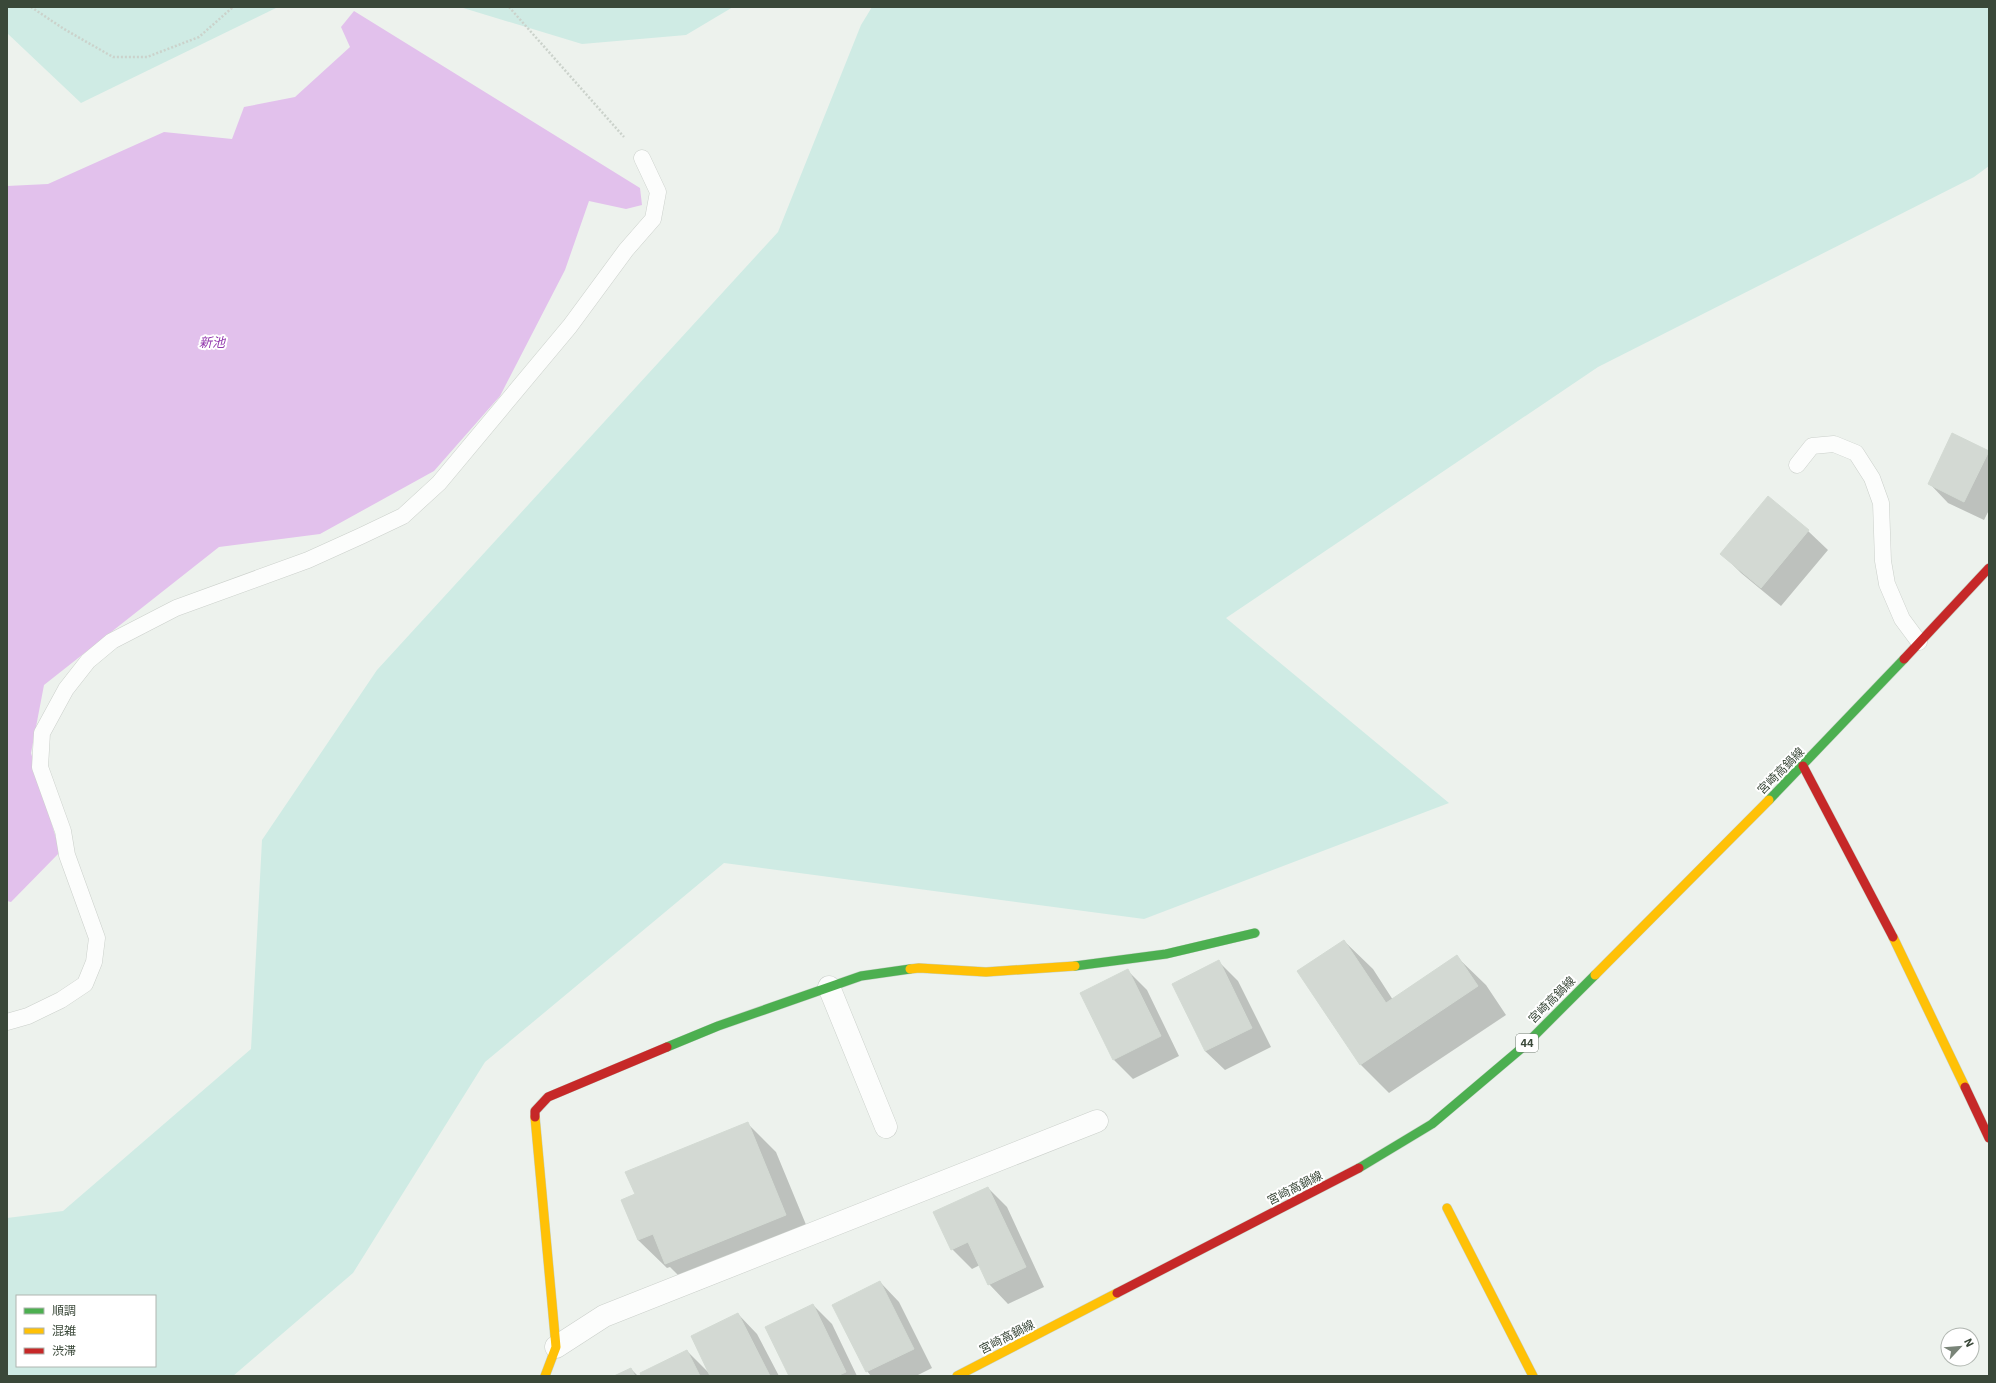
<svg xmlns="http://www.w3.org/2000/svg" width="1996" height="1383" font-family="'IBM Plex Sans','Noto Sans JP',sans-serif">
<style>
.green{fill:#cfebe4;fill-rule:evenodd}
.water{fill:#e2c1ec}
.shadow{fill:#0003}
.building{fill:#d3d9d3;stroke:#d3dad3}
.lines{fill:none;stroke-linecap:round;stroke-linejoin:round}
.lane-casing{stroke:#cbd0cb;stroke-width:17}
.street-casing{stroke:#cbd0cb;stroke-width:23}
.fast-casing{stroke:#c6d2c7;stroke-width:10}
.slow-casing{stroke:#c6d2c7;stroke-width:10}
.jam-casing{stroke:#c6d2c7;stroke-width:10}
.path{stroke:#cbd2cb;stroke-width:2.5;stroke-dasharray:2 2;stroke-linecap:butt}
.lane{stroke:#fcfdfc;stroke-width:16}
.street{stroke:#fcfdfc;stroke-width:22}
.fast{stroke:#4caf50;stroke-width:9}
.slow{stroke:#ffc107;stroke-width:9}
.jam{stroke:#c62828;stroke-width:9}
.labels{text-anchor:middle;stroke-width:4;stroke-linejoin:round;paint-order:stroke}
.shield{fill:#fff;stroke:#757f74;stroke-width:1}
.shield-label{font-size:11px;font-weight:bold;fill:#3a4839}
.street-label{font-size:12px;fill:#3a4839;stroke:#fff}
.water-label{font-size:13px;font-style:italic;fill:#9339ae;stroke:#fff}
</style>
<rect width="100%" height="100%" fill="#edf2ed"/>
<path class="green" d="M7,7H278L81,103L7,33Z
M460,7H733L686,35L582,44Z
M872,7H1989V166L1974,177L1598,367L1226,618L1449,803L1144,919L724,863L485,1062L353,1273L233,1376H7V1218L63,1211L251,1049L262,840L377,670L778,232L861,25ZM17,1296H155V1366H17Z"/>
<path class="water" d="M354,11L640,188L642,205L626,209L589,201L565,270L500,396L434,471L320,534L219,547L44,685L31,753L60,852L11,902L7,901V186L48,184L164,132L232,139L244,107L295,97L350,47L341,27Z"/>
<path class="shadow" d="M1953,434L1989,452V510L1984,520L1948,503L1929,483Z
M1768,498L1808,531L1828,550L1781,606L1741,573L1722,554Z
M1344,941L1373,969L1393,1000L1457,957L1486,985L1506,1015L1389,1093L1361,1065Z
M1219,962L1238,981L1271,1047L1225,1070L1205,1051Z
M1128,971L1147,990L1179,1056L1133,1079L1114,1060L1081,993Z
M747,1123L776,1152L814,1244L695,1292L670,1267L667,1268L638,1240L622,1201L636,1195Z
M988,1188L1007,1207L1044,1287L1008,1304L989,1284L980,1265L972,1269L952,1249L935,1212Z
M880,1282L899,1302L932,1368L916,1376H871L867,1371Z
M813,1305L832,1324L857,1376H790Z
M738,1314L757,1334L779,1376H642L687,1351L710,1374Z
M631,1369L638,1376H617Z"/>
<path class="building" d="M1952,433L1989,451L1964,502L1928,484Z
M1768,496L1809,530L1761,588L1720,554Z
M1344,940L1386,1003L1457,955L1478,986L1360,1065L1297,971Z
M1219,960L1252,1028L1205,1051L1172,984Z
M1128,969L1161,1036L1113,1060L1080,993Z
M748,1122L786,1215L665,1264L653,1234L638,1240L621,1200L635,1194L625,1172Z
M988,1187L1026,1267L988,1285L968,1242L951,1250L933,1212Z
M880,1281L914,1349L866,1372L832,1305Z
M813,1304L846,1372L837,1376H789L765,1327Z
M738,1313L770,1376H710L691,1336Z
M687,1350L700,1376H641L640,1373Z
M631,1368L635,1376H614Z"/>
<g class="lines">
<g class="lane-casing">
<path id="lane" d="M1797,465L1812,446L1834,444L1856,453L1872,478L1881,503L1883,561L1887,584L1902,619L1919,642
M7,1022L28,1016L61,1000L85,984L94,962L97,938L67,855L63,831L40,767L42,733L66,689L88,661L112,641L176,608L308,560L361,536L403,516L439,483L570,326L626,250L653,219L658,192L642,158"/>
</g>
<g class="street-casing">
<path id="street" d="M829,987L886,1127
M556,1347L604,1316L1097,1121"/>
</g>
<g class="fast-casing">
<path id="fast" d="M1769,800L1904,659
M1075,966L1166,954L1255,933
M667,1047L718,1026L861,976L910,969
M1359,1168L1432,1124L1523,1047L1595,975"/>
</g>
<g class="slow-casing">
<path id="slow" d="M1893,937L1965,1087
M910,969L919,968L986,972L1075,966
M1595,975L1769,800
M535,1117L556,1347L545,1376
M1447,1208L1533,1376
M957,1376L1117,1293"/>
</g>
<g class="jam-casing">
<path id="jam" d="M1904,659L1989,568
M1803,766L1893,937
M1965,1087L1989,1138
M535,1117V1111L548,1097L667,1047
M1117,1293L1359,1168"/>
</g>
<path class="path" d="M31,7L64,29L113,57H147L199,37L233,7
M509,7L624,137"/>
<use href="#lane" class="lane"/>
<use href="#street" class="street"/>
<use href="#fast" class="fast"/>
<use href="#slow" class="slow"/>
<use href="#jam" class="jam"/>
</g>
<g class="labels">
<rect class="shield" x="1516" y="1034" width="22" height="18" rx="3"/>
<g class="shield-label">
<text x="1527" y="1047">44</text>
</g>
<g class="street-label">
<text transform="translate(1781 771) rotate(-45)" y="4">宮崎高鍋線</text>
<text transform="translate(1552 1000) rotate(-45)" y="4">宮崎高鍋線</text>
<text transform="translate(1295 1188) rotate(-27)" y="4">宮崎高鍋線</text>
<text transform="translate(1007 1337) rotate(-27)" y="4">宮崎高鍋線</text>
</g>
<g class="water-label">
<text x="212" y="347">新池</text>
</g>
</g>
<rect width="1996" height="1383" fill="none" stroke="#3a4839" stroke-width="16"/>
<rect x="16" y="1295" width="140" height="72" fill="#ffffff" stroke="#b0b6b0"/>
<rect x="24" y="1308" width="20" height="6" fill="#4caf50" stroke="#b0b6b0"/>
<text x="52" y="1315" font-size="12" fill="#3a4839">順調</text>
<rect x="24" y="1328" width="20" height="6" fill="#ffc107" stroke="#b0b6b0"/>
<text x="52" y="1335" font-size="12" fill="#3a4839">混雑</text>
<rect x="24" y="1348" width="20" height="6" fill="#c62828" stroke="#b0b6b0"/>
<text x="52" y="1355" font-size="12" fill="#3a4839">渋滞</text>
<g transform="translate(1960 1347) rotate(64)"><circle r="19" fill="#ffffff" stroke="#b0b6b0"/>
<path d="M0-3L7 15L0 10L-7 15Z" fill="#798478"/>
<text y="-6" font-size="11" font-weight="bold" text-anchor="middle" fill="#3a4839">N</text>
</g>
</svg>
